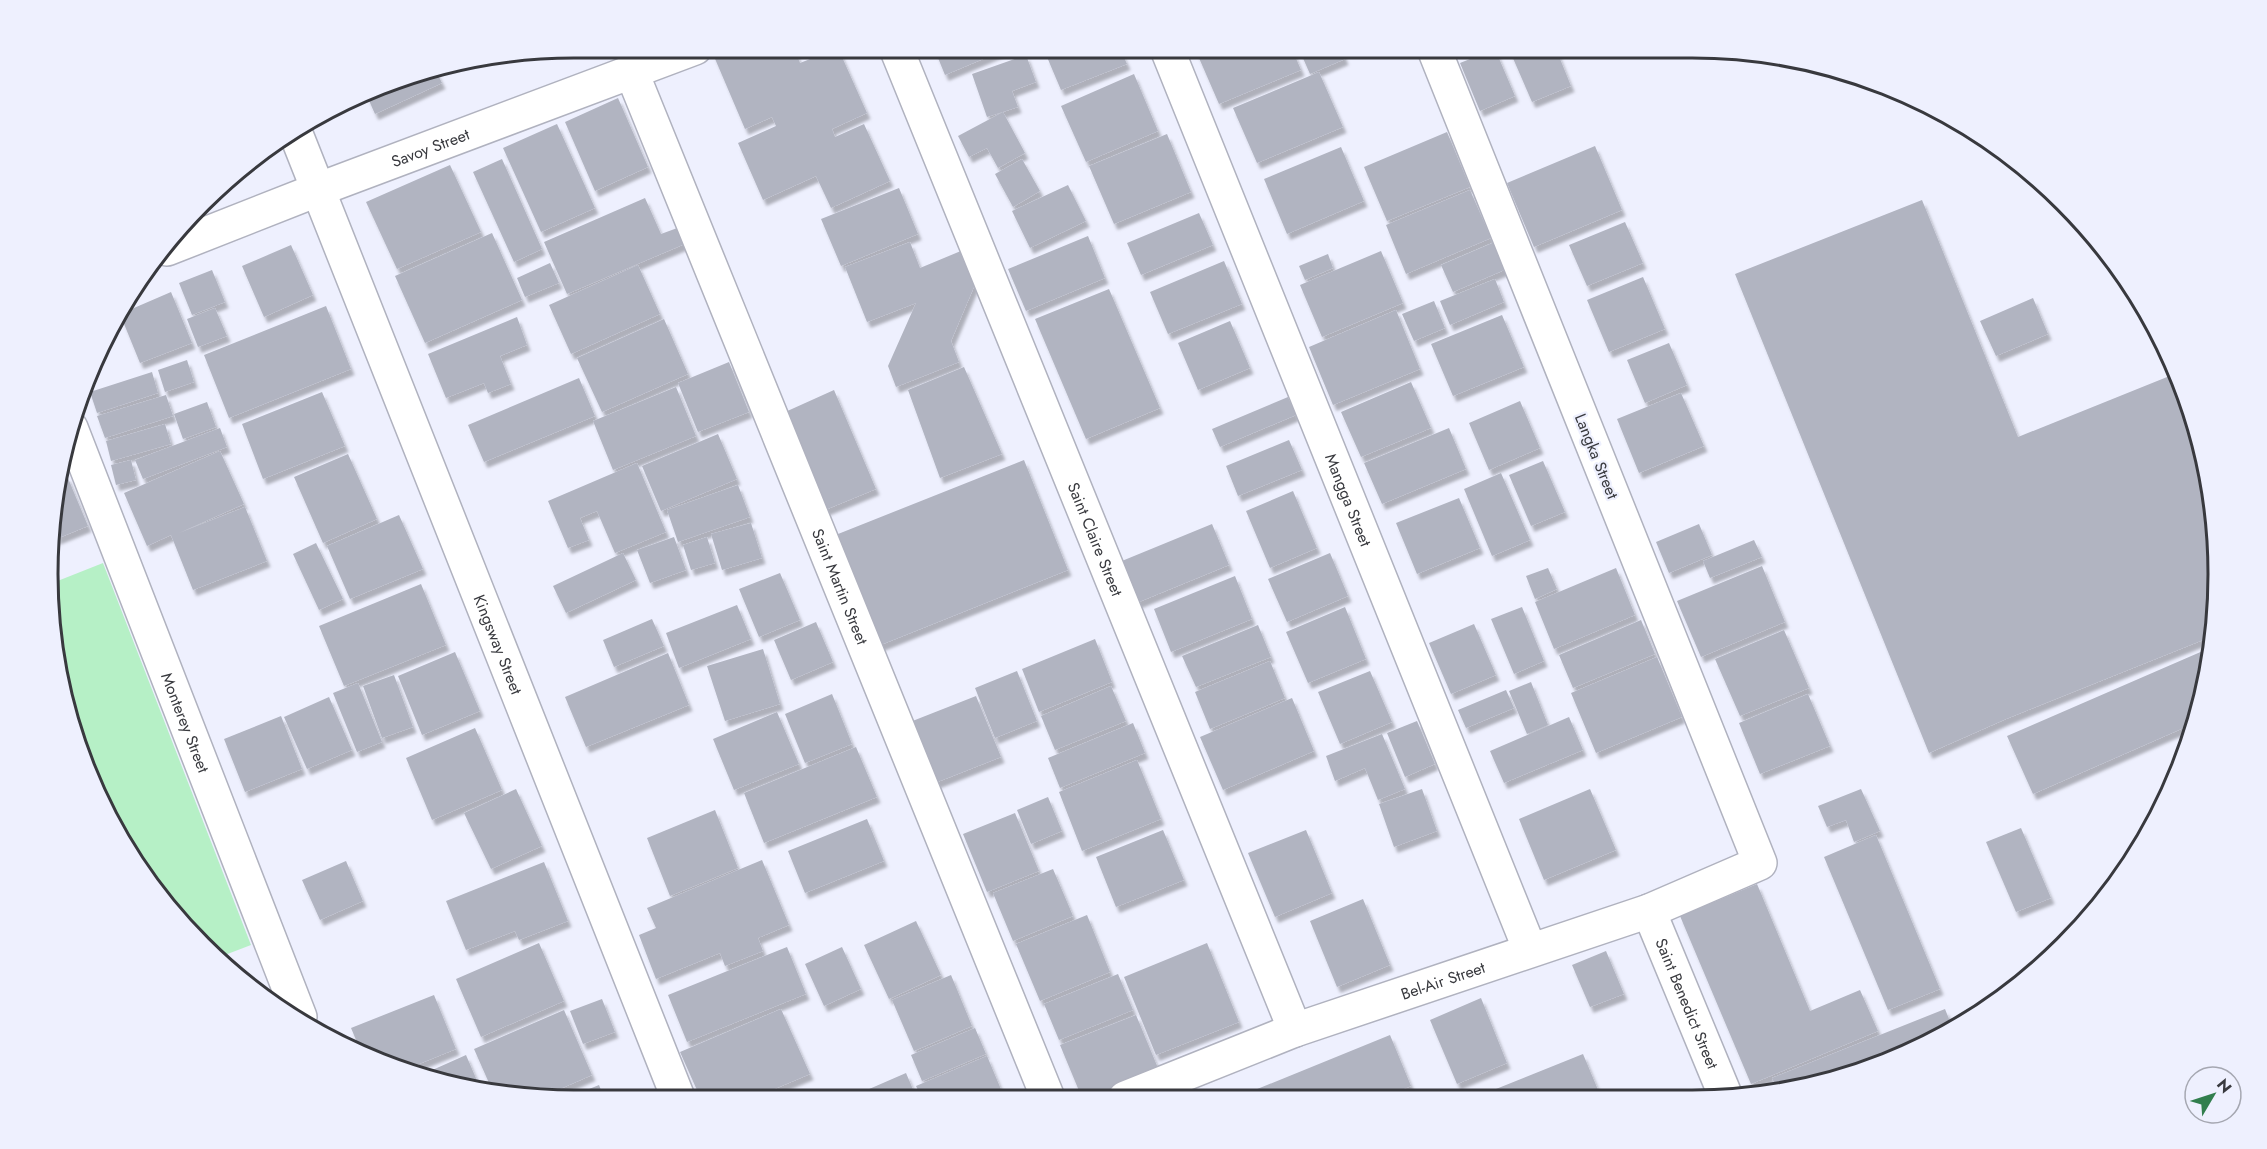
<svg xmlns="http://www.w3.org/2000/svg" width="2267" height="1149" font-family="Jost,sans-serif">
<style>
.green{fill:#b6f0c6}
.building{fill:#b1b4c1;filter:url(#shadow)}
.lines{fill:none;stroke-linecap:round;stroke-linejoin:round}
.minor-casing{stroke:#b0b2bf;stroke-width:36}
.minor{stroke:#fff;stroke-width:33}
.labels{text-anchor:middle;stroke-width:4.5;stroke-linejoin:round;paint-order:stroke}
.street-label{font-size:16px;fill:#38393e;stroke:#eef0fe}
.rim{fill:none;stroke:#38393e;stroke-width:3}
</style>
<defs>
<filter id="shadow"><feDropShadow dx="3.5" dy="6" stdDeviation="1.5" flood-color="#0004"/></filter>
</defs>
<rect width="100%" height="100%" fill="#eef0fe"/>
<path class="green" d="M103,563L251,945L217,958L202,947L102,808L52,643L55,582Z"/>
<path class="building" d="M728,48H794L800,63L838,48L867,113L832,129L835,137L864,124L890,181L831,208L816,176L763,200L738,143L776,126L772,117L745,129L713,54Z
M934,48H1009L945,75Z
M1069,48L1120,49L1127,64L1061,90L1047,57Z
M1202,49H1292L1301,70L1219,104L1196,51Z
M1299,49H1341L1345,59L1310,74Z
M1495,49L1515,96L1480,111L1460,63Z
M1509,49H1556L1571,86L1532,102Z
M1026,55L1036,82L1012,91L1018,107L987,117L972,74Z
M436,71L442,83L375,114L367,96L405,76Z
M1319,72L1343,127L1257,163L1233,108Z
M1134,74L1158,131L1086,162L1061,106Z
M618,98L648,167L595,191L565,122Z
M1003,112L1025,153L998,168L987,148L969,157L958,136Z
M557,124L595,208L541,232L503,148Z
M1447,132L1470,187L1387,221L1364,167Z
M1167,134L1191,192L1114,224L1089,166Z
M1595,146L1622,210L1534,247L1507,183Z
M1341,147L1364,201L1287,234L1264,179Z
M502,159L542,249L514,262L473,172Z
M1022,159L1040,191L1013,207L995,174Z
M450,165L481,232L397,269L366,202Z
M1068,185L1086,221L1030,248L1012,211Z
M899,188L918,234L841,266L821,219Z
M1470,190L1491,238L1406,274L1386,225Z
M645,198L661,234L680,227L687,243L567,294L544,242Z
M1922,200L2018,437L2177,373L2191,405L2214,505L2218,609L2213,636L2006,719L1929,753L1735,274Z
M1199,213L1213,245L1141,275L1127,243Z
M1625,222L1643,263L1587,286L1569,245Z
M492,233L522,300L425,343L395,276Z
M1088,236L1105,278L1026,311L1008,269Z
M1497,241L1509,268L1453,292L1441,265Z
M910,242L920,268L968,248L979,275L951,341L959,362L896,387L888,366L916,303L867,322L845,267Z
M291,245L313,295L264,317L242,266Z
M1381,251L1403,303L1322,337L1300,285Z
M1328,254L1333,268L1305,280L1299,266Z
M1224,261L1242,304L1168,334L1150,292Z
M550,263L559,283L525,297L517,278Z
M638,265L660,314L571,354L549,305Z
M212,270L225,302L192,315L179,283Z
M1643,277L1665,329L1609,352L1587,300Z
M1495,279L1504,302L1450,325L1440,301Z
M1109,289L1160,408L1086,439L1035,319Z
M171,292L192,343L140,363L120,314Z
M2033,298L2048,334L1996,356L1980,321Z
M1434,301L1445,328L1414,341L1402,314Z
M326,306L351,369L229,418L204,355Z
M215,308L227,336L198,347L187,319Z
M1396,310L1420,369L1333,405L1309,347Z
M1502,315L1524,367L1453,396L1431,344Z
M517,317L527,345L500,356L511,384L488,393L484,383L446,398L428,354Z
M664,319L688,374L602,412L577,358Z
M1230,321L1250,368L1198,390L1178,343Z
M1669,343L1687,385L1645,403L1627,360Z
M187,360L194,382L165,392L158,370Z
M729,362L749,412L698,432L678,383Z
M964,367L1002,454L940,478L908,390Z
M152,372L158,393L97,413L90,392Z
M579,378L595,416L484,462L468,425Z
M1411,382L1431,428L1361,457L1341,412Z
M676,387L696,436L613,470L593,421Z
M834,390L876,489L825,510L783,413Z
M322,392L345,446L263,479L242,424Z
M1681,393L1704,446L1639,473L1617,419Z
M166,395L173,416L105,438L97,416Z
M1288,397L1296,415L1220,447L1212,429Z
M1520,401L1540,448L1489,470L1469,423Z
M207,402L216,427L183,439L174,414Z
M165,424L171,444L111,461L106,441Z
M220,428L227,447L143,479L135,460Z
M1449,428L1466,469L1382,504L1364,463Z
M718,434L737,479L661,511L642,466Z
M1289,440L1302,470L1238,496L1226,466Z
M220,451L244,504L179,533L245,507L267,561L193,590L171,535L147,546L124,493Z
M348,454L377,519L323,543L294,477Z
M131,460L136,480L116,485L111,465Z
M1024,460L1068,570L873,648L828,538Z
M1543,461L1565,512L1531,526L1509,475Z
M637,463L666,532L615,553L597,511L580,518L589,540L568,548L548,501Z
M1501,473L1530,540L1492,556L1464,489Z
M67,476L88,526L56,539L58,479Z
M738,485L750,517L678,542L667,510Z
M1293,491L1317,548L1270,568L1246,511Z
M1459,498L1480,548L1417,574L1396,523Z
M399,515L423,569L350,599L327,546Z
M751,523L762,558L722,570L711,534Z
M1212,524L1229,565L1134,604L1117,563Z
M1699,524L1712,555L1669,573L1656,542Z
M674,537L686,570L650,583L637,550Z
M707,537L715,563L691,570L683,545Z
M1754,540L1762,557L1710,578L1703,561Z
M316,543L343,599L319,610L293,554Z
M623,553L636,580L566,613L553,586Z
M1330,553L1348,596L1287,622L1268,579Z
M1762,566L1785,622L1701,657L1677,601Z
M1548,568L1557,589L1535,599L1526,576Z
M1616,568L1635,615L1554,649L1535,602Z
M780,573L800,620L759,637L739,589Z
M1235,576L1252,619L1171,652L1154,609Z
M421,584L446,645L344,686L319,626Z
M737,605L751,639L679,668L666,633Z
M1345,607L1366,659L1308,683L1286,632Z
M1522,607L1544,661L1514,674L1491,619Z
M652,619L664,646L614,667L603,640Z
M1641,620L1655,654L1573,688L1559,655Z
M816,622L833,662L791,680L774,640Z
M1474,624L1496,675L1451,694L1429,643Z
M1258,625L1271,657L1196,687L1182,656Z
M1784,630L1809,688L1740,716L1715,659Z
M1095,639L1112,682L1039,712L1022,669Z
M2212,647L2201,710L2197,722L2033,794L2007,736Z
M763,649L780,704L725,721L707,666Z
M455,652L480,711L422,735L398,676Z
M668,653L689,705L586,747L565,697Z
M1657,657L1682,717L1596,753L1571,693Z
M1270,661L1285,698L1210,729L1195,692Z
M1017,671L1037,721L995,738L975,688Z
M1370,671L1392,722L1340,744L1318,692Z
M394,675L413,727L382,738L363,686Z
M1531,682L1548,725L1527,734L1509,691Z
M358,683L382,742L357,752L333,693Z
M1111,686L1126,721L1055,750L1041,716Z
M1506,690L1514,708L1466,728L1458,710Z
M832,694L852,744L805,763L785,714Z
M1808,694L1830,746L1760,774L1739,723Z
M976,696L1001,757L935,783L910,722Z
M329,697L352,750L307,769L284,717Z
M1292,698L1314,751L1223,790L1200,737Z
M777,712L799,764L734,790L713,739Z
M281,716L302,769L245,792L224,739Z
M1569,717L1583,750L1504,783L1490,751Z
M1417,721L1435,764L1405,777L1387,733Z
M1133,723L1145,753L1060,788L1048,758Z
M475,728L502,790L432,820L406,758Z
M1382,734L1405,789L1378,800L1365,768L1335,781L1326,756Z
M856,747L877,797L764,843L744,793Z
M1137,760L1161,819L1082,851L1059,792Z
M516,789L542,846L491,869L464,813Z
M1422,789L1437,831L1394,847L1379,804Z
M1590,789L1616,850L1544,880L1519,819Z
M1861,789L1880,831L1854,842L1846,820L1827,827L1818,806Z
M1048,797L1062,831L1031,844L1017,810Z
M715,810L738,868L670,896L647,838Z
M1015,813L1039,871L987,892L963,834Z
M867,819L884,861L805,893L788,851Z
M2021,828L2051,898L2016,912L1986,842Z
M1163,830L1184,880L1116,907L1096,857Z
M1306,830L1332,893L1275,917L1248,853Z
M1876,835L1940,989L1888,1010L1824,857Z
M762,860L789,925L758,938L763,951L725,966L720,953L656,979L639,935L656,928L647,908Z
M346,861L363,901L320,920L302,880Z
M544,862L568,921L519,940L515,931L466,950L446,901Z
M1053,869L1073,916L1013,941L993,893Z
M1757,884L1810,1011L1860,990L1878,1031L1751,1084L1680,916Z
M1363,899L1390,965L1337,987L1310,921Z
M1087,915L1110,972L1040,1001L1016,944Z
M916,921L941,975L889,999L864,945Z
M539,943L564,1001L481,1037L456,979Z
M1207,943L1239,1022L1156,1055L1124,977Z
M787,947L806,994L687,1042L668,995Z
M842,947L861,989L824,1006L805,964Z
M1606,951L1624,994L1590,1007L1572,965Z
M1118,974L1133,1010L1059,1040L1044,1004Z
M951,975L972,1026L914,1051L892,1000Z
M434,995L456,1049L404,1070L362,1054L351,1028Z
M1481,998L1507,1063L1457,1084L1430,1020Z
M602,999L615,1032L583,1044L570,1011Z
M781,1009L810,1074L751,1099H701L680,1052Z
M1945,1009L1953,1029L1894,1061L1778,1092L1772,1078Z
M564,1010L592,1075L537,1099L493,1092L474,1049Z
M1136,1015L1160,1073L1098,1098H1082L1060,1045Z
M975,1028L986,1054L922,1081L911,1055Z
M1390,1035L1411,1086L1382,1098H1246L1245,1094Z
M1583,1054L1601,1097H1476Z
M466,1055L481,1090L439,1083L419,1076Z
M987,1056L1005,1099H922L916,1086Z
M906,1073L917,1099H863L860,1093Z
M599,1085L605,1100H562Z
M785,1089L790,1099H761Z
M1692,1089L1695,1097H1672Z"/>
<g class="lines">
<g class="minor-casing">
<g id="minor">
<path id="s1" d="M896,48L1295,1030"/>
<path id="s2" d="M1167,49L1530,950"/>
<path id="s3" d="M632,73L1048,1098"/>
<path id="s4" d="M296,134L679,1100"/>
<path id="s5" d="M167,249L317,190L695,48"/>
<path id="s6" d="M71,428L300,1017"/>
<path id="s7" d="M1649,911L1726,1097"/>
<path id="s8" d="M1125,1098L1295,1030L1649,911L1760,863L1434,49"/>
</g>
</g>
<use href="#minor" class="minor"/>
</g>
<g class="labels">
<g class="street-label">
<text dy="6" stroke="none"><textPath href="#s5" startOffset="282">Savoy Street</textPath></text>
<text transform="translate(1597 456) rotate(68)" y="6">Langka Street</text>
<text dy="6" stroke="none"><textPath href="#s2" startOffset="486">Mangga Street</textPath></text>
<text dy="6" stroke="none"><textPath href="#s1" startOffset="530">Saint Claire Street</textPath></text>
<text dy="6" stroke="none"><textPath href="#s3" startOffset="554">Saint Martin Street</textPath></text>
<text dy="6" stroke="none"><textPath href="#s4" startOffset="549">Kingsway Street</textPath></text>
<text dy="6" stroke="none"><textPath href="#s6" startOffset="316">Monterey Street</textPath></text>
<text dy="6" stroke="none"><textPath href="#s8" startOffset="339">Bel-Air Street</textPath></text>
<text dy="6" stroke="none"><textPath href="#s7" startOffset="100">Saint Benedict Street</textPath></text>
</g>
</g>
<path d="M0 0H2267V1149H0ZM574 58H1692A516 516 0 0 1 2208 574V574A516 516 0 0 1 1692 1090H574A516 516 0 0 1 58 574V574A516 516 0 0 1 574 58Z" fill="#eef0fe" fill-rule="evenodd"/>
<path class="rim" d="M574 58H1692A516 516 0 0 1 2208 574V574A516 516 0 0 1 1692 1090H574A516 516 0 0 1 58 574V574A516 516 0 0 1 574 58Z"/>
<g transform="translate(2213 1095) rotate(51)"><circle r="28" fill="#eef0fe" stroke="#a5a7b1" stroke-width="1.5"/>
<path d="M0-4.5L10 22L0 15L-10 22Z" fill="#317e4d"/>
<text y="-9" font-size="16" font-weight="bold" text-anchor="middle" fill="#38393e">N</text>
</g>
</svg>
